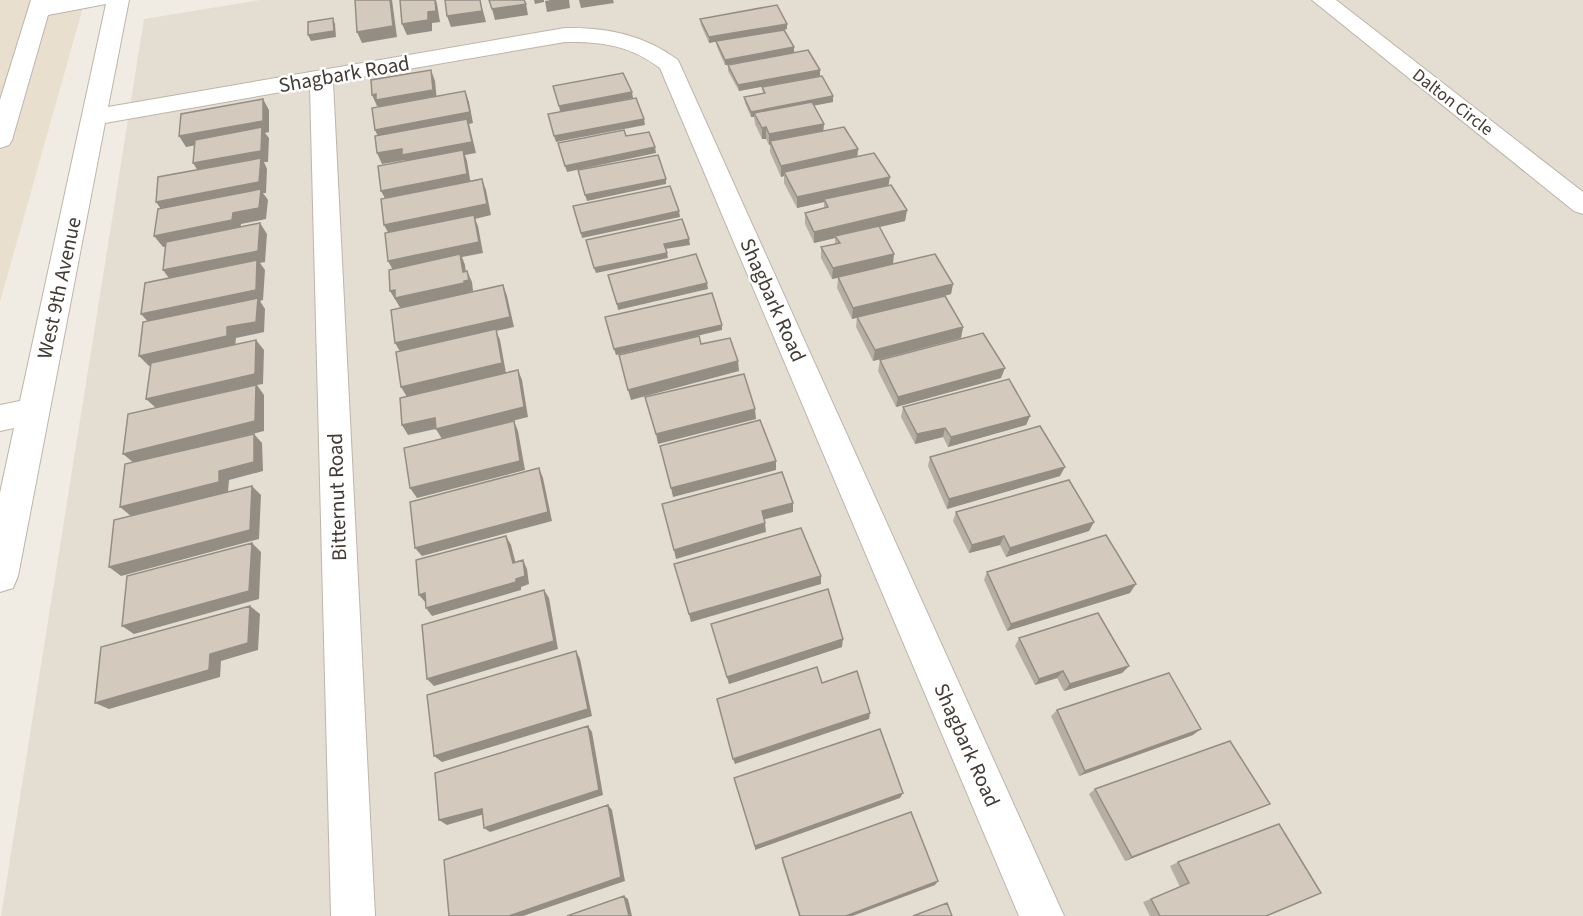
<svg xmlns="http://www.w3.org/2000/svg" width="1583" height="916" font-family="'Source Sans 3',sans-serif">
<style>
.residential{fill:#e4ddd2}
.education{fill:#e9dfce}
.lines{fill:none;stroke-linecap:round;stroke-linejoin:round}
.minor-casing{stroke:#beb5aa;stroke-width:2}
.minor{fill:#fff;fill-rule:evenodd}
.wall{fill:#b6ada3}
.shaded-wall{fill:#948d84}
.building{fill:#d4c9bd;stroke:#948d84;stroke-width:1.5}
.labels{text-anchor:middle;stroke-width:5;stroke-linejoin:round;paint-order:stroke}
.far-street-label{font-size:18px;fill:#423b34;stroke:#fff}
.street-label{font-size:21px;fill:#423b34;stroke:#fff}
</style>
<rect width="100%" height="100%" fill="#f0ece4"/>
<path class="residential" d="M260,0H1583V916H1L144,19Z"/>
<path class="education" d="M0,0H85L0,302Z"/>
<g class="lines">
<g class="minor-casing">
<path id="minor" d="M31,0H129L108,107L565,28C607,27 644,35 678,60L1064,916H1019L660,68C631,46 602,41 565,42L333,82L375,916H331L310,87L105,123L18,576L13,588L0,592V493L14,428L0,431V405L20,401L106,4L48,15L12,140L9,145L0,148V100Z
M1312,0H1336L1583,192V214L1574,211Z"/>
</g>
<use href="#minor" class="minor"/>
</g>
<path class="wall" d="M700,19L787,24V29L784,30L794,53L820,76L739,91L728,71V65L787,54L725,65L717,47L716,41L709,43L701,25Z
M762,87L833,102L814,105L823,131L858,156L889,186L907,210L905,221L880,227L893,264L953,284L951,294L945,296L963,327L961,338L873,361L856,327L857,317L852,319L837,288L838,278L832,279L821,258V247L835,244V238L814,243L805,224V213L824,208V202L797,208L784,183V176L781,177L770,152V145H769L766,139H762L755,124L754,117H751L745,103L744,97L763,93Z
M880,360L1001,378L896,407L878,371Z
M903,407L1030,416L1026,425L948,447L943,437L915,444L901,417Z
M930,457L1060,476L947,509L928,466Z
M956,512L1094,522L1089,531L1006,557L1000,545L969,553L953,521Z
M987,572L1130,593L1007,631L984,580Z
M711,624L842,647L729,684Z
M1019,638L1129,666L1122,673L1064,691L1057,678L1035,685L1015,646Z
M1057,710L1193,735L1079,776L1051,716Z
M1095,789L1270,804L1260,808L1125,861L1089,794Z
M782,858L935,885L852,916H799L782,862Z
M1178,862L1266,916H1150L1143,902L1180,887L1170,866Z"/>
<path class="shaded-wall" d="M390,0H392L397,37L362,43L357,32Z
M435,0H436L437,4L440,22L432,23V31L407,35L402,24L428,12Z
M480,0L486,22L451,27L447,16Z
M534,0H544V2L535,4Z
M551,0H569L570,8L547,12L545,1Z
M579,0H613L614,3L581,8Z
M526,4L528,15L495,20L492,9Z
M333,18L335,24L336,37L311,41L308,35Z
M787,24V29L709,43V37Z
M794,47V53L725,65V60Z
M431,70L435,81L437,101L381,111L378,106H377L372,95Z
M820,70V76L739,91L738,85Z
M465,91L469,102L473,123L469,124L476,153L465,155L467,161L471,185L387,202L381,191L407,166L405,160L382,164L377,153L380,141L375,130Z
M632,92L633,98L560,112L559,106Z
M833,96V102L756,117L754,113V117H751V112Z
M263,99L269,110V132L265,133L269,138L268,162H264L267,169L266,193H263L268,200L266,219L241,224L240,231L163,247L154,236L164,213L156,202L200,174L193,163L262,133L186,147L179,136Z
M644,119L645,125L556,142L554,136Z
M824,124L823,135L770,141V145H769V134Z
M766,127V139H762V128Z
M655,147L656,153L567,172L565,166Z
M858,149L857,160L784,172V176L781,177V166Z
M890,177L888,188L824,199V202L797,208V197Z
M482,179L486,190L491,215L475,219L478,226L483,253L462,257L465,265L467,281V271L472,282L473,291L469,292V294L401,309L390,291L463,272H394L388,261L390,236L384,225Z
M666,179V184L587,201L585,195Z
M907,210L905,221L836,237L835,236V238L814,243V232Z
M679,211L680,217L582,238L581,233Z
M260,223L267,234L265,262L260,263L265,270L263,300L260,301L265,309L264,332L236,338L235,347L149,366L139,356L151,325L141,314L171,281L163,270Z
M689,239L690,245L665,249L664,244Z
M667,253L668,258L596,273L594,268Z
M894,254L893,265L832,279L833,268Z
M707,283L708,289L618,310L617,304Z
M953,284L951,294L852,319L853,308Z
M503,285L507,296L514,327L496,331L500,340L506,373L407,397L401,387V353L395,343Z
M722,325V330L616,355L614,349Z
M963,327L961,338L873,361L875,350Z
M256,340L264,350L263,384L257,385L264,395V431L134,463L123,454L157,409L146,399Z
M738,361L739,371L631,400L628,390Z
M1005,368L1001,378L896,407L898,397Z
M518,370L522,380L528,417L442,439L436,429Z
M755,409L756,419L658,444L656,434Z
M1030,416L1026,425L948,447L951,437Z
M435,418L440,428L408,435L402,425Z
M514,421L518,431L525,470L417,498L410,488Z
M945,428L943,437L915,444L917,434Z
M254,434L262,443L263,471L229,480L228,492L131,516L120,507L219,471Z
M776,461V470L673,497L671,488Z
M1065,467L1060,476L947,509L949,499Z
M539,468L543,478L552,521L422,556L415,548Z
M252,486L261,495L259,539L121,576L109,567Z
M793,503V512L762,520V511Z
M1094,522L1089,531L1006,557L1010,548Z
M765,523L766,532L676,559L674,550Z
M506,536L511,545L518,572L513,563Z
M1004,536L1000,545L969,553L972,545Z
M252,543L261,552L259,599L134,634L122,626Z
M523,560L527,569L529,584L521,587V590L432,616L426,608L516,579Z
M821,576V584L691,622L689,614Z
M1136,584L1130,593L1007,631L1011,624Z
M544,590L549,598L558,649L434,686L427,679Z
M425,593L426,603L419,595Z
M250,606L260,614L258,650L221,661L220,677L109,709L95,703L210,654Z
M843,639L842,647L729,684L727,677Z
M576,651L580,659L592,716L442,762L434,756Z
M1129,666L1122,673L1064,691L1070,684Z
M1063,671L1057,678L1035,685L1039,679Z
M870,713L869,719L735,764L733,759Z
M588,726L592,732L603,795L490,832L484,828Z
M1201,729L1193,735L1079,776L1085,771Z
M903,793L900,798L755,850V846Z
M1270,804L1260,808L1125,861L1132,857Z
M608,805L612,810L625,881L523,916H509Z
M482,809L488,813L447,825L439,820Z
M938,881L935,885L852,916H846Z
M624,896L628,899L632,916H629Z"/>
<path class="building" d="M355,0H390L393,26L357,32Z
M400,0H435L436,11L428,12V20L402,24Z
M445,0H480L482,11L447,16Z
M489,0H524L526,4L492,9Z
M777,5L787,24L709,37L700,19Z
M333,18L334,31L308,35V22Z
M784,30L794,47L725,60L716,41Z
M808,50L820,70L738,85L728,65Z
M431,70L433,90L376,100V94L372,95L371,80Z
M623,73L632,92L559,106L553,86Z
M822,76L833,96L751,112L744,97L765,93L762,87Z
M465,91L470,112L375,130L372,108Z
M636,98L644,119L554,136L548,114Z
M263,99V121L179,136L181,114Z
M812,102L824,124L769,134L766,127L762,128L754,113Z
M467,119L472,142L402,155V149L377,153L375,136Z
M262,127L261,151L193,163L195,140Z
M844,127L858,149L781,166L770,141Z
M624,130L626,136L649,132L655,147L565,166L558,143Z
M463,150L467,174L381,191L378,166Z
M874,153L890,177L797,197L784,172Z
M658,155L666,179L585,195L578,170Z
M261,158L259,182L156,202L158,177Z
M482,179L487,204L384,225L381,199Z
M891,185L907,210L814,232L805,213L828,207L824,199Z
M670,186L679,211L581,233L573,206Z
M261,189L259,208L233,213L232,220L154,236L158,209Z
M474,215L479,242L388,261L385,233Z
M682,219L689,239L664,244L667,253L594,268L586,240Z
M260,223L258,251L163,270L166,242Z
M879,226L894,254L833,268L821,247L840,243L835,236Z
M460,254L463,272L467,271L469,280L464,281V283L395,298V290L390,291L389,270Z
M696,254L707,283L617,304L608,275Z
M935,254L953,284L853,308L838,277Z
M257,260L256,290L141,314L145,283Z
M503,285L510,317L395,343L391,310Z
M712,293L722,325L614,349L605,317Z
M945,296L963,327L875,350L857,317Z
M258,298L256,322L227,327V336L139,356L143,322Z
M496,329L502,363L401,387L396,352Z
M983,333L1005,368L898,397L880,360Z
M699,336L701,344L730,338L738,361L628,390L619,355Z
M256,340L255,374L146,399L151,363Z
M518,370L524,407L436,429L435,418L402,425L400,398Z
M744,374L755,409L656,434L645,397Z
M1009,379L1030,416L951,437L945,428L917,434L903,407Z
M256,385L255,421L123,454L128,414Z
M760,420L776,461L671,488L660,446Z
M514,421L520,461L410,488L404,448Z
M1040,426L1065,467L949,499L930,457Z
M254,434V462L219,471V482L120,507L125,464Z
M539,468L548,512L415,548L410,502Z
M782,472L793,503L762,511L765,523L674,550L662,504Z
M1069,480L1094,522L1010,548L1004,536L972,545L956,512Z
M252,486L250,530L109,567L114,520Z
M801,528L821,576L689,614L674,564Z
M1106,535L1136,584L1011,624L987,572Z
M506,536L513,563L523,560L525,576L516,579V582L426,608L425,593L419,595L416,560Z
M252,543L249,591L122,626L127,576Z
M828,589L843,639L727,677L711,624Z
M544,590L554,641L427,679L422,625Z
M250,606L248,643L210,654L209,670L95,703L101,647Z
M1098,613L1129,666L1070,684L1063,671L1039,679L1019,638Z
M576,651L588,709L434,756L427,695Z
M817,667L822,683L857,671L870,713L733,759L717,699Z
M1169,673L1201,729L1085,771L1057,710Z
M588,726L599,790L484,828L482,809L439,820L435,773Z
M880,729L903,793L755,846L734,778Z
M1230,741L1270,804L1132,857L1095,789Z
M608,805L621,877L509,916H449L444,860Z
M911,812L938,881L846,916H800L782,858Z
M1279,824L1321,893L1266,916H1160L1151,899L1189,883L1178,862Z
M624,896L629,916H567Z
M947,903L952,916H913Z"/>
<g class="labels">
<g class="far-street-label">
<text transform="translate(1453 102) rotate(38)" y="6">Dalton Circle</text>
</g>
<g class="street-label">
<text transform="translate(344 74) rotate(-10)" y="7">Shagbark Road</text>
<text transform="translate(59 288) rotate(-78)" y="7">West 9th Avenue</text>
<text transform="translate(773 300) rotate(66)" y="7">Shagbark Road</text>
<text transform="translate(337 497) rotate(-92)" y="7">Bitternut Road</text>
<text transform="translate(967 745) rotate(66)" y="7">Shagbark Road</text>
</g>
</g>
</svg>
